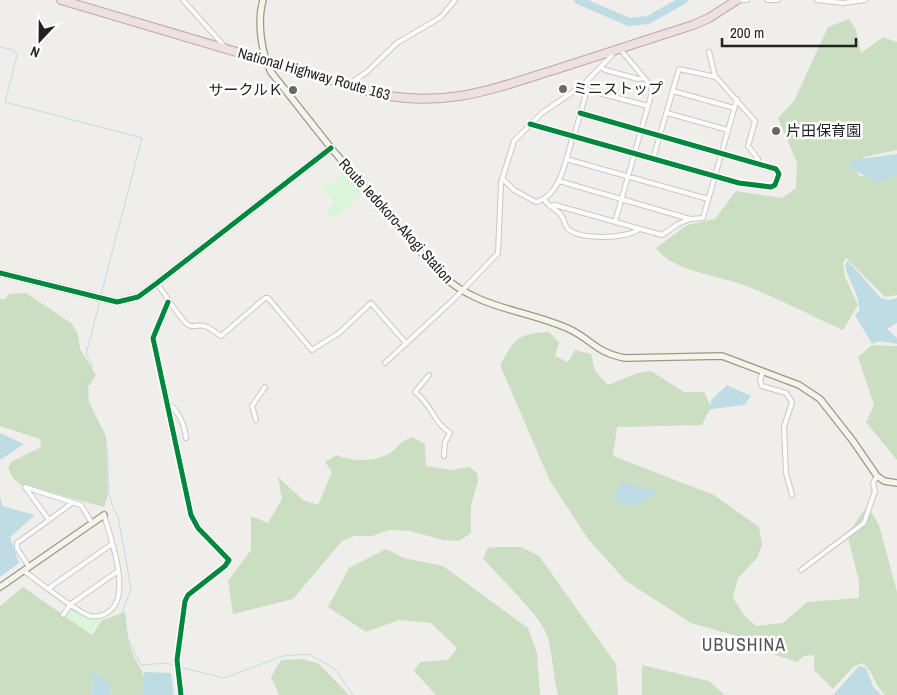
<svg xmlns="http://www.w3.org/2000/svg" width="897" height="695" font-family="'Archivo Narrow','Noto Sans JP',sans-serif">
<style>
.forest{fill:#cbdec1}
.park{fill:#daf5da}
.water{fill:#bfdbe3}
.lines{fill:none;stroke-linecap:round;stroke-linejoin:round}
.stream{stroke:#bfdbe3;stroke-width:1}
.river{stroke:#bfdbe3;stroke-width:8}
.street-casing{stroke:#c9c8c7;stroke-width:6}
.secondary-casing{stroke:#999a82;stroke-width:8}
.highway-casing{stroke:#c5a2ac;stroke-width:10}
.street{stroke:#fdfcfc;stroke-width:4}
.secondary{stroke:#f4f4ed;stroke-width:5.5}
.highway{stroke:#ece0e2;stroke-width:8}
.cycleway-casing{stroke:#fff;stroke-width:8}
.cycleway{stroke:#00873e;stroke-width:5}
.poi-dot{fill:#6a6968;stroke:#fff;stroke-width:2}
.labels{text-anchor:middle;stroke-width:5;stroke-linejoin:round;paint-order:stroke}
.street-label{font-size:15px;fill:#222;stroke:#fff}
.poi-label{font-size:15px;fill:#222;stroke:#fff;text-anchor:start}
.quarter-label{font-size:18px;letter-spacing:1px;fill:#555;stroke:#fff}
</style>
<rect width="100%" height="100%" fill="#f0eeeb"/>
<path class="forest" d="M849,19L856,30L861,53L883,37L897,42V150L864,157L855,170L860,176L883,177L897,172V295L885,297L846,258L843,263L845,277L858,305L843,330C810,315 777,298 744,285C719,276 670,270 656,248L687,225L715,219L736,191L782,198L796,188L797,163L778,118L794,101L828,27Z
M26,293L71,323L78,334L80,349L96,375L88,387L89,401L106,438L108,495L104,507L20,484L14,479L8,469L11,462L41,447L40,439L0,426V299H5L9,294Z
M549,332L559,342L555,356L568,362L575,350L591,354L595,371L608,385L638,373L651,371L684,392H704L711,407L702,425L617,427L613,456L714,495L759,527L762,545L757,558L738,578L733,598L744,615L756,626L783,623L807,602L859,598V581L847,534C856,524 859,515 868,506L879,525L897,592V695H885C873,683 874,673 863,663L854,666L833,689L814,670V655L804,656L797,662L776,655L758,642L691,623L626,581L588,539L550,481L500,365C515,338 517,334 549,332Z
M872,345L897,346V460L866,422L874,405L858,357Z
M412,437L425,444L426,466L451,470L469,467L477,473L478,481L471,506V533L459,541L443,540L410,531L389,530L372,536H354L342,541L293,599L233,614L228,581L251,550V516L268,523L282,499L278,477L303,500L318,505L332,472L325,462L337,455C352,462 375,462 390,453C399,448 398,442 412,437Z
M498,547H521L539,556L616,664L618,695H558C553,676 553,657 548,638C543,617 499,578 483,558L488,548Z
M386,549L404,558L443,566L528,628L537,653L540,695H436L414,671L420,662L448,660L457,648L431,623L399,620L366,632L328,607L349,568Z
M23,587L92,635L102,620L125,612C127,624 127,640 132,651C138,670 150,672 142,695H112L105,679L93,672L91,695H0V606Z
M301,659L318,663L349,695H279L271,677L281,660Z
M642,665L709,681L725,695H642Z"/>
<path class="park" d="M347,169L365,190L334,220L327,213L334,199L321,187L326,183L334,184Z
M70,607L91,618H100L91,633L64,616Z"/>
<path class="water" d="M897,154V175L878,183L852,169L849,165L853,160Z
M848,261L881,298L889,300L897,298V323L887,329L897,338V344L880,341L872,344L855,315L859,311C861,296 847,280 845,264Z
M727,385L751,396L744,405L705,410L712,403L710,401Z
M0,433L24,444L0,460Z
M621,481L654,491L655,495L635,507L612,500Z
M0,496L2,506L35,515L10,537L19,563L0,577Z
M859,666L866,668L873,686L881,695H833Z
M93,672L105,679L112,695H91Z
M144,672L171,673L174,695H142L144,687Z"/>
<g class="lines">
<path class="stream" d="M0,47L14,50L17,55L5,102L142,138L101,295
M100,301L86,354L92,366C87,378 83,386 84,399C86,412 100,421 104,433C113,459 101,494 118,516L131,589L123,610L124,631L141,665L166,663L176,666
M179,667L224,678L283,656L309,654L335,669L353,695"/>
<path class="river" d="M578,0L629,22L648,20L684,0"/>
<g class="street-casing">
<path id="street" d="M183,0L225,47
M737,0H747
M767,0H778
M817,0L843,3L865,0
M709,52L715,76L755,121L748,146L758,159V164
M601,67L605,70L638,79L644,78
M348,85L368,71L397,43L441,17L455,0
M583,85L587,90L648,106
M673,91L734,108
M667,113L728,130
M530,124L739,183L771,187L775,185L779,174L776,169L580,113
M574,136L587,90
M566,159L708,199
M653,159L679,69L716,77
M502,178L514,190L536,202C561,196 566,158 573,136
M559,181L690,219
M545,200C548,207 557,209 561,215C565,220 564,225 568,229C581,240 627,239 639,229
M550,206L555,205L662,235L678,224L690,219L703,218L737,99
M615,222L652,92L650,85L620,49
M157,283C164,293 180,319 188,325C194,328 199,324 204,326C210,327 216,333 221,336L265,298H268L312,350L339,333L371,303L405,342
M168,302L153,338L191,515L198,528L229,560L225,566L188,595L185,601L177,660L181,695
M385,363L454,299L498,253L501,183L514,141L542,113L583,85L612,55V51
M763,372L760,380L762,386L786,393L792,402L784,427L786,473L792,495
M429,375L415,392C432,405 433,422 450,433L445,442L444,456
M166,403C178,407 185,427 186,438
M256,420L252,406L265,387
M49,520L72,503
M29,567L17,548V543L49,520L25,487L81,505L92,523
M801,570L864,523L875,491L873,483L877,476
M24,571C40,582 73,610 90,616C96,617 103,616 108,612C133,597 110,536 104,515
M49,588L112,544
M63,615L71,604L118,571"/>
</g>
<g class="secondary-casing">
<path id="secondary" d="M263,0C257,21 261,52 271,72L331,148L438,272C479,310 520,308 567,328C592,339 594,352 625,358L722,356L799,385L820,399L853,441L877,476L884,481L897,483
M0,273L117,302L138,297L157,283L331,148
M0,587L104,515"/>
</g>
<g class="highway-casing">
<path id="highway" d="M61,0L378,94C447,108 493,89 557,69C603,54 647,40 693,25L709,18L737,0"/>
</g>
<use href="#street" class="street"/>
<use href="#secondary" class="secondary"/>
<use href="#highway" class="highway"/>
<g class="cycleway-casing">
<path id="cycleway" d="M530,124L739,183L771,187L775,185L779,174L776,169L580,113
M0,273L117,302L138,297L157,283L331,148
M168,302L153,338L191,515L198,528L229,560L225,566L188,595L185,601L177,660L181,695"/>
</g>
<use href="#cycleway" class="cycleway"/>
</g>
<g class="poi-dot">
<circle cx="563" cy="89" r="5"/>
<circle cx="293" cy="90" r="5"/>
<circle cx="776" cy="131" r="5"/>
</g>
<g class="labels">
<g class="street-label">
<text transform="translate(314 74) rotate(16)" y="5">National Highway Route 163</text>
<text transform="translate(396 221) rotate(48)" y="5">Route Iedokoro-Akogi Station</text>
</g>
<g class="poi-label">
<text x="573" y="94">ミニストップ</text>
<text x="283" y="95" text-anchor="end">サークルＫ</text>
<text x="786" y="136">片田保育園</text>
</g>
<g class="quarter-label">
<text x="744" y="651">UBUSHINA</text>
</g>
</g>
<g transform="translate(40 40) rotate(202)" stroke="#ffffff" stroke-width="4" paint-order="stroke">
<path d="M0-4L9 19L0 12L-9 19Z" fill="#222222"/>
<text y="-8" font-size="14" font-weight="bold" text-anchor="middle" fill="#222222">N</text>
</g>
<path d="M722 38v8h134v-8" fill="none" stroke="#222222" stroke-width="2.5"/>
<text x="730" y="38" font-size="15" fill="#222222" stroke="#ffffff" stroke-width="4" paint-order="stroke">200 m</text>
</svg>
